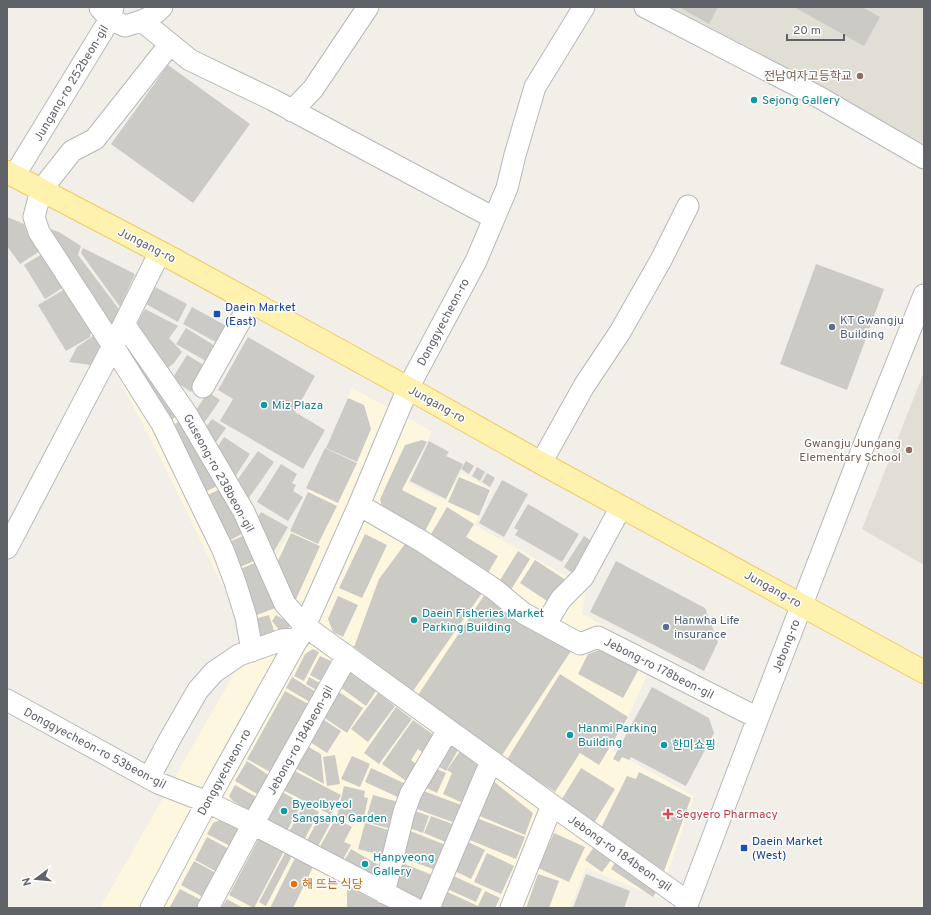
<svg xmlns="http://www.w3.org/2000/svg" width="931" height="915" font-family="Overpass,'Noto Sans KR',sans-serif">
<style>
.commercial{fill:#fef7e0}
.education{fill:#e1ded6}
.building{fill:#cccac5}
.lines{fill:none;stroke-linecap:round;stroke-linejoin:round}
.minor-casing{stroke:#b5b8bc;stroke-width:23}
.major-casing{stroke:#f2c960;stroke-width:24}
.minor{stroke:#fff;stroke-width:21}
.major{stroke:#fff2af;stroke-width:22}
.education-dot{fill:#8d6e63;stroke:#fff;stroke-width:1.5}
.culture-dot{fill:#0f9aa8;stroke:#fff;stroke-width:1.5}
.transit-dot{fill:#1a4fb4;stroke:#fff;stroke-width:1.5}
.service-dot{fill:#5c6f8a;stroke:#fff;stroke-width:1.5}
.health-dot{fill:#e0444e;stroke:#fff;stroke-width:1.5}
.food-dot{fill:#e8710a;stroke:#fff;stroke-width:1.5}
.labels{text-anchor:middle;stroke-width:3;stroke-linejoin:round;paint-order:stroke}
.education-label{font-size:12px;fill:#785e54;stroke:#fff;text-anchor:end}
.street-label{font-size:12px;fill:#5f6368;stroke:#fff}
.culture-label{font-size:12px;fill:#0d838f;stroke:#fff;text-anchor:start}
.transit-label{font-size:12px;fill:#164399;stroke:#fff;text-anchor:start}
.service-label{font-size:12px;fill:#4e5e75;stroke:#fff;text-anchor:start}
.health-label{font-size:12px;fill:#be3a42;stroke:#fff;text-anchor:start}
.food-label{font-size:12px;fill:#c56008;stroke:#fff;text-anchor:start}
</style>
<rect width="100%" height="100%" fill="#f1efe8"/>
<path class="commercial" d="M132,332L273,563L302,507L352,388L432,431L408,483L445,501L461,473L492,490L475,525L586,587L582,614L656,655L613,751L694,796L659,898L586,868L570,908H100L243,658L234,609L163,463L115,371Z"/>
<path class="education" d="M668,7H924V144Z
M924,372V565L862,529Z"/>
<path class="building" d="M679,7H718L709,24Z
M794,7H862L880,17L864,46Z
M168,65L250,124L193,203L111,144Z
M7,217L24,224L27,233L40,251L20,264L7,246Z
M50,229L59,232L81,246L78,255L119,309L112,326Z
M83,248L135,274L120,307L81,253Z
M42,254L64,287L45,299L24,265Z
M816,264L884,289L847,390L780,364Z
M155,287L187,304L178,322L146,304Z
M65,289L91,331L90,337L66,351L38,305Z
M192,307L230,328L221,345L183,324Z
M145,309L178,326L169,338L182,352L174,363L162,373L133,331Z
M186,328L220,349L211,364L176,344Z
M93,336L100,346L91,365L69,362L77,347Z
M248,337L315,376L295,412L325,430L303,469L220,421L233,399L218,390Z
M131,341L180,413L169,422L124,350Z
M187,355L207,367L191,392L172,379Z
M208,392L220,400L200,429L192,416Z
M348,398L364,405L371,429L357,462L326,448Z
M184,417L221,484L205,492L174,425Z
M212,419L226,428L212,448L202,432Z
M224,437L250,454L231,483L214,452Z
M422,440L427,442L402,490L437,508L424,533L383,511L380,499L405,445Z
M429,441L449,452L446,456L463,464L446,499L410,481Z
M325,448L357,463L338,503L306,488Z
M258,451L274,462L244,505L233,486Z
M466,461L474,466L469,474L461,469Z
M281,464L297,474L292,483L296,485L293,491L303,497L288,521L257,502Z
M477,467L485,472L480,481L472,476Z
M487,473L495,478L490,487L482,482Z
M459,477L490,490L479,516L448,502Z
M502,480L528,494L504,537L479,523Z
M224,487L247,531L229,541L206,496Z
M308,492L337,506L318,544L290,531Z
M528,504L579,534L562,562L515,535L518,530L514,528Z
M447,507L474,524L466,537L498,556L486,576L427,541Z
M261,512L288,527L269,560L253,525Z
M249,533L259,559L240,567L229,542Z
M291,533L320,546L293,606L275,567Z
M365,534L387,545L362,598L339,588Z
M584,536L595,543L574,574L564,567Z
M405,544L482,593L413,691L354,647L379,579Z
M518,551L530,559L509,593L497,585Z
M535,560L566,580L550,603L520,583Z
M260,561L278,607L257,615L240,569Z
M616,561L705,608L718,642L704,671L590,612Z
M485,594L571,651L502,755L416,698Z
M338,596L358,605L343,637L333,632L328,619Z
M269,615L276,637L257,642L250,620Z
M276,615L291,624L284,636L272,621Z
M605,648L640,667L623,698L578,674L588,654Z
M313,649L319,652L304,681L294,676L305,654Z
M320,656L331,661L321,681L310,675Z
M350,673L376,691L366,706L340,687Z
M560,674L628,717L599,765L580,753L555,792L506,761Z
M292,677L316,692L310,702L286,688Z
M309,677L320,683L316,690L306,684Z
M652,687L709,718L714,733L686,786L631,757L629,760L622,757L619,762L613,759Z
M285,691L310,705L272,773L247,759Z
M339,692L363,708L347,733L323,717Z
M378,693L395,706L368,742L351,729Z
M396,707L412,719L379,764L364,753Z
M321,718L341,731L327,753L307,740Z
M413,720L438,738L426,755L418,749L411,760L420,767L409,783L382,764Z
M445,742L458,750L446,771L433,763Z
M307,746L321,754L324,784L295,768Z
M460,751L482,769L467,805L443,794L452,773L447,770Z
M335,755L340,784L327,786L323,757Z
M352,756L370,764L360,787L341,779Z
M247,761L270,776L259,795L235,781Z
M430,766L446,773L437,793L422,786Z
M371,768L408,785L402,799L365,782Z
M581,768L615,789L594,823L560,802Z
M293,770L341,795L331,815L283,790Z
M639,772L691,798L664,871L601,828L627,776L636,779Z
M488,777L533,813L525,835L475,814Z
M235,785L258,798L251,812L233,801L229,796Z
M344,786L365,791L364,797L368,798L363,822L337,816Z
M418,789L464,806L458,824L411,807Z
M282,792L302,803L287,831L267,820Z
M373,795L402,803L395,830L365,822Z
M304,804L319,812L303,842L288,834Z
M410,809L429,816L423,833L404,826Z
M321,814L332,820L316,850L305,844Z
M431,816L455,825L448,843L424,833Z
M227,817L243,825L232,847L207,834L213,823Z
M474,817L525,837L516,859L465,838Z
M336,818L352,827L344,842L351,845L341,863L318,850Z
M365,823L395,832L388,857L358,849Z
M408,830L448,846L438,871L398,856Z
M554,833L585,847L569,882L538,868Z
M207,837L231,850L219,873L195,860Z
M259,838L284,851L254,908L229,895Z
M466,841L485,850L471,879L451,869Z
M594,847L611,860L602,872L585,860Z
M351,849L384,868L381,879L345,859Z
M286,851L293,854L266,906L259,902Z
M487,853L514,866L501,894L474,882Z
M295,858L313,867L293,908H270Z
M194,861L218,874L205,898L181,885Z
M397,861L435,876L425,902L387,887Z
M616,861L658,889L653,897L611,869Z
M449,874L482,889L476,902L443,887Z
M538,874L559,881L549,908H526Z
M586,874L630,891L624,908H573Z
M348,887L390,908H347V890Z
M180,889L203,901L199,908H169Z
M443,890L478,906L485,891L500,898L495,908H438Z
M227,899L243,908H221Z"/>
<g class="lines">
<g class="minor-casing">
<path id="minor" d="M645,7L817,96L924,158
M100,8L110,19L125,26C141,21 150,20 162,7
M142,21L190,60L273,100L494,218
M170,44L95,139L72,151L41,190L34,217L39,232L113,346L162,424L203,509L223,550L235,582L246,617L252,651
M292,111L313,89L368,7
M14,176L110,19L113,7
M124,324L186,413L244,512L285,604L305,626L552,805L688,902
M203,387L251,302
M541,463L584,386L620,332L661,260L688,206
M359,505L423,542L494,589L523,613L580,644L598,637L758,718
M7,548L113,346L160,252
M545,625L561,599L583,577L621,507
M7,700L158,783L207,802L253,824L414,908
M149,778L171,737L198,690L214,672L239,655L282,640L299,638
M384,893L404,812L411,793L448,730
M151,908L207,802L305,626L359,505L408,388L476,261L507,188L515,155L535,87L584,7
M208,908L253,824L347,656
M429,908L491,761
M511,908L552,805
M686,908L758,718L854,470L924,295"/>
</g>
<g class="major-casing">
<path id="major" d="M7,172L175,260L408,388L541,463L924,672"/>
</g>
<use href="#minor" class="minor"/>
<use href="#major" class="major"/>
</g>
<g class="education-dot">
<circle cx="860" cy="76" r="4"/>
<circle cx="909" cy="450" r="4"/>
</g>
<g class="culture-dot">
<circle cx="754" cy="100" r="4"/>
<circle cx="264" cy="405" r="4"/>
<circle cx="414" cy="620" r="4"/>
<circle cx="570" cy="735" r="4"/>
<circle cx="664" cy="745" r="4"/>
<circle cx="284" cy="811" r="4"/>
<circle cx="365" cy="864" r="4"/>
</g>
<g class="transit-dot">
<rect x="213" y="310" width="8" height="8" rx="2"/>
<rect x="740" y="844" width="8" height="8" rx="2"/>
</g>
<g class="service-dot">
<circle cx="832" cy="327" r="4"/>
<circle cx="666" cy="627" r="4"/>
</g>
<path class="health-dot" d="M666 808h4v4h4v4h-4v4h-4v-4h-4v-4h4z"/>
<circle class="food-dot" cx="294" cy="884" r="4"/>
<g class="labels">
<g class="education-label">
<text x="852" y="80">전남여자고등학교</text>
<text x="901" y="447">Gwangju Jungang<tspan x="901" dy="14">Elementary School</tspan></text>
</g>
<g class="street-label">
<text transform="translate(71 83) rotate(-59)" y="4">Jungang-ro 252beon-gil</text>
<text transform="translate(147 245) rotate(27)" y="4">Jungang-ro</text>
<text transform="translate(443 322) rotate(-62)" y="4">Donggyecheon-ro</text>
<text transform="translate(437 404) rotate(29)" y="4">Jungang-ro</text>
<text transform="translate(219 473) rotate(61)" y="4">Guseong-ro 238beon-gil</text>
<text transform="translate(773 589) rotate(29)" y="4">Jungang-ro</text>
<text transform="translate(786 646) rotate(-69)" y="4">Jebong-ro</text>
<text transform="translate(659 668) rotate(27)" y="4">Jebong-ro 178beon-gil</text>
<text transform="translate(300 740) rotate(-61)" y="4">Jebong-ro 184beon-gil</text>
<text transform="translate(95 748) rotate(28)" y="4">Donggyecheon-ro 53beon-gil</text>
<text transform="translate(224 772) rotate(-61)" y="4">Donggyecheon-ro</text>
<text transform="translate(620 853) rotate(35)" y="4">Jebong-ro 184beon-gil</text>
</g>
<g class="culture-label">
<text x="762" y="104">Sejong Gallery</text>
<text x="272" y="409">Miz Plaza</text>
<text x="422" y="617">Daein Fisheries Market<tspan x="422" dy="14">Parking Building</tspan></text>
<text x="578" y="732">Hanmi Parking<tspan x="578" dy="14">Building</tspan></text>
<text x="672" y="749">한미쇼핑</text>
<text x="292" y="808">Byeolbyeol<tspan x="292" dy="14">Sangsang Garden</tspan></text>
<text x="373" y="861">Hanpyeong<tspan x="373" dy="14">Gallery</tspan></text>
</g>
<g class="transit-label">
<text x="225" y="311">Daein Market<tspan x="225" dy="14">(East)</tspan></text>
<text x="752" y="845">Daein Market<tspan x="752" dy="14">(West)</tspan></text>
</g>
<g class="service-label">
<text x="840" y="324">KT Gwangju<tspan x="840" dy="14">Building</tspan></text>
<text x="674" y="624">Hanwha Life<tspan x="674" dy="14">insurance</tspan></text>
</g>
<g class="health-label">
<text x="676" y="818">Segyero Pharmacy</text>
</g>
<g class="food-label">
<text x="302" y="888">해 뜨는 식당</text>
</g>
</g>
<rect width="931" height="915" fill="none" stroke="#5f6368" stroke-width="16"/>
<g transform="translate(36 879) rotate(254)" stroke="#ffffff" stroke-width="3" paint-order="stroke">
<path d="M0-3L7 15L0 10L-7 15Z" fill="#5f6368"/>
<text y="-6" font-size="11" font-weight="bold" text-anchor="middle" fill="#5f6368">N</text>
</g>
<path d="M787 34v6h57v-6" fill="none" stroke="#5f6368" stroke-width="2"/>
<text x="793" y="34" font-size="12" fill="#5f6368" stroke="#ffffff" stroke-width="3" paint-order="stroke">20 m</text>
</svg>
